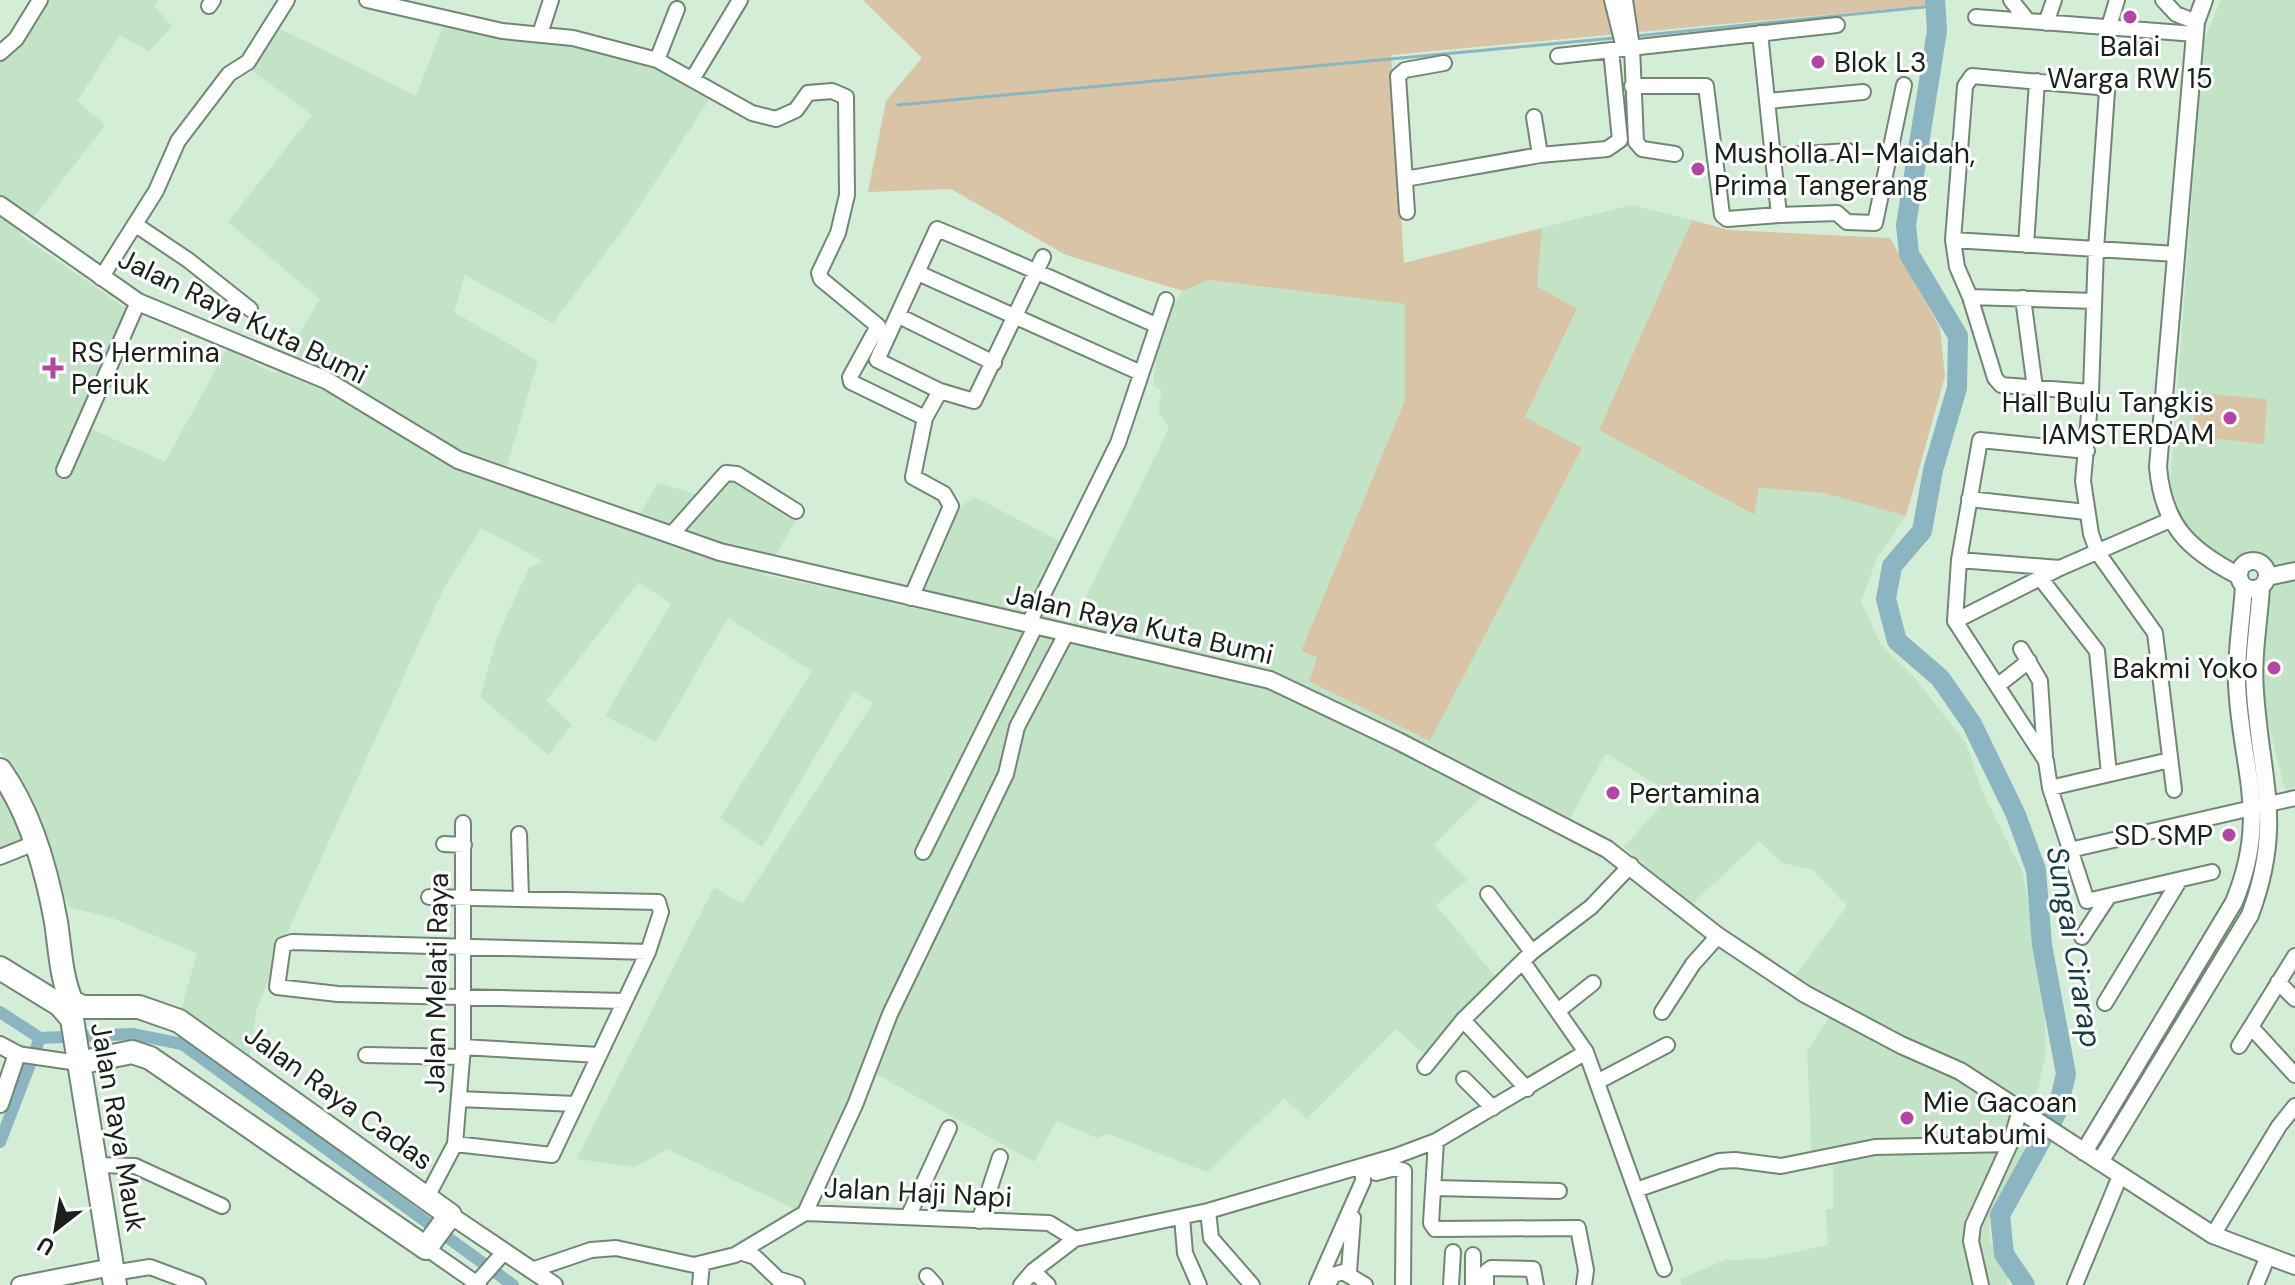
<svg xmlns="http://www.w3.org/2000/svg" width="2295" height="1285" font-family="'DM Sans',sans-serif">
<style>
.built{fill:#c3e3c6}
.green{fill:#d9c5a5}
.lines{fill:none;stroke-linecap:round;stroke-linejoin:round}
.stream{stroke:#8ab5c1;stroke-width:3}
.canal{stroke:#8ab5c1;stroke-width:12}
.river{stroke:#8ab5c1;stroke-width:20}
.minor-casing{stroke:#708873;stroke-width:18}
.tertiary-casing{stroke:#708873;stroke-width:20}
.primary-casing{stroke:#708873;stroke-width:26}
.minor{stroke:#fff;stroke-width:14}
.tertiary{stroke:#fff;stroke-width:16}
.primary{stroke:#fff;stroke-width:22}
.poi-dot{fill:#b346a4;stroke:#fff;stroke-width:3}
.labels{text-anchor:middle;stroke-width:6;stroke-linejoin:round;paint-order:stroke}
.poi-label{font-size:28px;fill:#19221a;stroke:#fff;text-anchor:start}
.street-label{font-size:28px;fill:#19221a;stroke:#fff}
.water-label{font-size:30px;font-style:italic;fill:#173e48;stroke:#fff}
</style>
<rect width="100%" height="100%" fill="#d3edd6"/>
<path class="built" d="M47,0H159L154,6L172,26L149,51L120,35L77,101L105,125L20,235L133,313L78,423L165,462L227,349L276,374L320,299L228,222L312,115L247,67L274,26L416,96L445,21L518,40H570L667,70L709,100L628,223L553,323L465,275L454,312L538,361L502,482L630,531L658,483L706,497L727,462L801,511L764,575L913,605L958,508L975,497L1067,545L1035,612L1073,624L1169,428L1158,412L1162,391L1153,385L1160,325L1183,291L1207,280L1405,304V400L1301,651L1317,657L1309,681L1582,449L1525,417L1577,310L1537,286L1542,228L1631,205L1692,220L1599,430L1753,515L1758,488L1824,493L1906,516L1877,558L1861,602L1881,645L1915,678L1966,743L1981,789L2023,873L2045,1010V1058L2023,1153L1990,1213L1989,1239L2008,1274L2007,1285H1682L1680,1279L1725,1260L1763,1259L1828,1245L1826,1209H1833V1158L1812,1160L1807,1051L1838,1005L1793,978L1847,906L1813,870L1782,863L1759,841L1691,905L1624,847L1671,794L1606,753L1569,820L1495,782L1434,845L1467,880L1436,905L1499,981L1424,1054L1396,1029L1307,1119L1284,1098L1207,1172L1109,1134L1097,1138L1057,1121L1034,1162L867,1069L799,1211L667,1149L635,1167L577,1159L714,887L742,904L873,703L853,692L762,847L720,818L812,671L728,618L656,742L605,716L671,604L639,582L546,701L572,725L548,755L480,697L497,637L529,568L543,561L481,528L442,592L284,940L256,1012L247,1075L177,1025L197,953L112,918L69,907L29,792L0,751V57Z
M2221,0H2295V787L2285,790L2256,675L2265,597L2291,566L2221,567L2184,537L2169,496L2204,40Z
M0,792L8,802L26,844L0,855Z"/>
<path class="green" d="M863,0H1931L1933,5L1391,55L1404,263L1542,228L1537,286L1577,309L1525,417L1582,448L1430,741L1309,681L1317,657L1301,651L1405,400V304L1208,280L1183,291L1066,255L951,189L868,192L886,101L922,58Z
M1692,220L1728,230L1890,238L1940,328L1945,376L1906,516L1824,493L1759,488L1754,515L1599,430Z
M2196,393L2267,399L2264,444L2193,436Z"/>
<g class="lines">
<path class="stream" d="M1636,36L1935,6
M898,105L1614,38"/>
<path class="canal" d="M0,1012L40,1038
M40,1038L132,1034L182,1044L513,1285
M0,1142L40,1038"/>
<path class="river" d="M1935,0L1937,31L1906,225L1909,254L1958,336L1957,388L1933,470L1922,531L1892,566L1886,599L1897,641L1940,678L1972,724L2016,815L2036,870L2042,945L2066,1074L2057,1112L2000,1215L2004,1254L2025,1285"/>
<g class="minor-casing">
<path id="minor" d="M367,0L502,31L573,38L657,60L752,113L776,119L796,110L808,93L832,91L846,97L847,195L838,233L819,273L821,279L878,326L850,377L851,382L925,418
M1612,0L1624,48
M1625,0L1632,47L1636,142L1642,149L1675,154
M2011,0L2028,21
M2163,0L2176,14L2196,22
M209,6L213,0
M1976,17L2195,34
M2046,23L2054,0
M2108,30L2117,0
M540,34L551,0
M0,53L16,39L40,0
M1558,56L1837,25
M657,60L677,9
M693,78L740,0
M1632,86H1706L1722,215L1727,219L1779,215L1760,33
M1768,101L1863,92
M1534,117L1540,155
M1774,156L1848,151
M1405,179L1540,155L1607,149L1620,140L1611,50
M1407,212L1398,76L1405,70L1444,63
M1779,215L1837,213L1847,222L1875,223L1904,85
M136,225L188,260L250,309
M1953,240L2176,254
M2026,245L2037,81
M1043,257L1036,272L974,401L940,391L877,360L937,229C1011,259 1083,293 1156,325
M918,273L1141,373
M101,278L156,191L178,141L229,74L248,62L287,0
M1970,297L2094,301
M2023,298L2035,388
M899,316L994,363
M2091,392L2001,385L1995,378L1970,297L1957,267L1953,240L1965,86L1972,76L2098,87L2107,91L2096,249L2091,392L2083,481L2091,534L2098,553L2155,633L2174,790
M2087,451L1980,440L1959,560L1955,621L2046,761L2050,788L2087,901L2212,872
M64,470L138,302
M1969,499L2086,512
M671,535L726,473L737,474L796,511
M1959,560L2060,568
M2041,579L2097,651L2109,774
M911,598L951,506L944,494L913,477L925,418L940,391
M1955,621L2060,568L2170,520
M1029,623L1118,443L1166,300
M2021,649L2040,681L2045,756
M1997,686L2029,661
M2050,788L2170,760
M519,834L521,897
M444,844L464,845
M2070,850L2295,798
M923,852L1036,625
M0,857L35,843
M1488,894L1532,952
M429,897L658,902L661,912L648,952L552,1155L455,1144
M2082,937L2107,899
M1523,962L1586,1052L1664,1269
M2278,982L2295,999
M624,1001L338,994L277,987L283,945L292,942L648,952
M2105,1003L2179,881
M1559,1010L1593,983
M1662,1012L1693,964L1718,936
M1463,1020L1527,1089
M2251,1027L2295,1075
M2239,1046L2295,956
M463,1047L599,1055
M17,1054L78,1063
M366,1055L462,1057
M1425,1067L1463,1020L1532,952L1591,907L1631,865
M1464,1079L1493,1108
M1597,1082L1667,1045
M459,1099L575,1104
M1436,1141L1431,1223L1435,1229L1578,1228L1586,1270L1584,1285
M96,1165L135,1166L222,1206
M1376,1173L1395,1168L1404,1171L1403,1285
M1435,1188L1559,1191
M1636,1190L1719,1161L1735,1160L1781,1166L1875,1147L2010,1144
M427,1197L455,1144L463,1047V823
M1208,1211L1211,1238L1252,1285
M805,1213L855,1105L890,1014L1006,774L1017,727L1067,632
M908,1217L949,1128
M1182,1217L1185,1253L1199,1285
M979,1221L1000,1157
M2213,1235L2279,1126L2295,1106
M426,1248L479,1285
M740,1252L755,1257L778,1279L797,1285
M532,1270L591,1250L616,1248L694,1265L735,1255L805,1213L1049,1223L1075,1239
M1033,1271L1048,1285
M1349,1272L1353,1218
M113,1273L150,1267L198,1285
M927,1276L935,1285
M475,1285L505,1251
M700,1285L702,1263
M1021,1285L1033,1271L1075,1239L1208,1211L1396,1156L1436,1141L1586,1052
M1317,1285L1363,1181V1166
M1328,1285L1333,1275L1343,1272L1365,1285
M1451,1285L1453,1252
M1473,1285V1255
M1486,1285V1272L1491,1268L1533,1269L1536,1285
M1981,1285L1971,1241L1973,1225L2010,1144L2020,1110
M2075,1285L2120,1176
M2256,1285L2268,1256"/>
</g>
<g class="tertiary-casing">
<path id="tertiary" d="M2204,0L2196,22L2158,467C2163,526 2189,550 2239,576
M0,205L138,302L326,380L458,460L720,552L1270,680L1398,741L1607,849L1718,936L1805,994L1901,1045L1960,1071L2213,1235L2295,1266
M2239 575a14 14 0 1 1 28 0a14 14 0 1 1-28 0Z
M2267,577L2295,571
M0,1045L17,1054L0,1104
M2084,1152L2234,902C2270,815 2241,770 2237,684C2236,652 2242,618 2244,586
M2100,1162L2250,915C2284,824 2261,781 2255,692C2252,657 2259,622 2261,587
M450,1215L554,1285
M20,1285L112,1267"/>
</g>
<g class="primary-casing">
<path id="primary" d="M0,770C30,812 47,872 56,922C60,948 61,979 72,1002L83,1007H139L179,1021L450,1215L426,1248L150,1058L132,1052L78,1063
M0,968L60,1005L72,1019L115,1285"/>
</g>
<use href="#minor" class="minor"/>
<use href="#tertiary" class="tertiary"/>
<use href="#primary" class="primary"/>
</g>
<g class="poi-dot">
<circle cx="2130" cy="17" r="8"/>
<circle cx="1818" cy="62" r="8"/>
<circle cx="1698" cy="169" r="8"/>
<path d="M49 356h8v8h8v8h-8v8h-8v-8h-8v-8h8z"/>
<circle cx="2230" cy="418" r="8"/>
<circle cx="2274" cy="668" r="8"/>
<circle cx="1613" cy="793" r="8"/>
<circle cx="2229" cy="835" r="8"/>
<circle cx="1907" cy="1118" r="8"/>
</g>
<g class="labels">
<g class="poi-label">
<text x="2130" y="56" text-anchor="middle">Balai<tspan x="2130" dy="32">Warga RW 15</tspan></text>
<text x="1834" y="72">Blok L3</text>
<text x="1714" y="163">Musholla Al-Maidah,<tspan x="1714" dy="32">Prima Tangerang</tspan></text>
<text x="71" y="362">RS Hermina<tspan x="71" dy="32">Periuk</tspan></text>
<text x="2214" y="412" text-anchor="end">Hall Bulu Tangkis<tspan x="2214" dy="32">IAMSTERDAM</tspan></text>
<text x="2258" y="678" text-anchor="end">Bakmi Yoko</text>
<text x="1629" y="803">Pertamina</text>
<text x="2213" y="845" text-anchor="end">SD SMP</text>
<text x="1923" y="1112">Mie Gacoan<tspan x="1923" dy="32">Kutabumi</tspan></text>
</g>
<g class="street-label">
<text transform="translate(243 316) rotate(26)" y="10">Jalan Raya Kuta Bumi</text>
<text transform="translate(1140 624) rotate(13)" y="10">Jalan Raya Kuta Bumi</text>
<text transform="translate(436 983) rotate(-89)" y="10">Jalan Melati Raya</text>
<text transform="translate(339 1097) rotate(36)" y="10">Jalan Raya Cadas</text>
<text transform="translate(119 1127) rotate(80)" y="10">Jalan Raya Mauk</text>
<text transform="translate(918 1192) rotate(3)" y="10">Jalan Haji Napi</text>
</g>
<g class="water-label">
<text transform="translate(2074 947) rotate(80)" y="10">Sungai Cirarap</text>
</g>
</g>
<g transform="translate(56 1229) rotate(211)" stroke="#ffffff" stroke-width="6" paint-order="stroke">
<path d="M0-6L14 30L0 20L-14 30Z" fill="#19221a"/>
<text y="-12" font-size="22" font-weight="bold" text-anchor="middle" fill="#19221a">U</text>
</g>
</svg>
